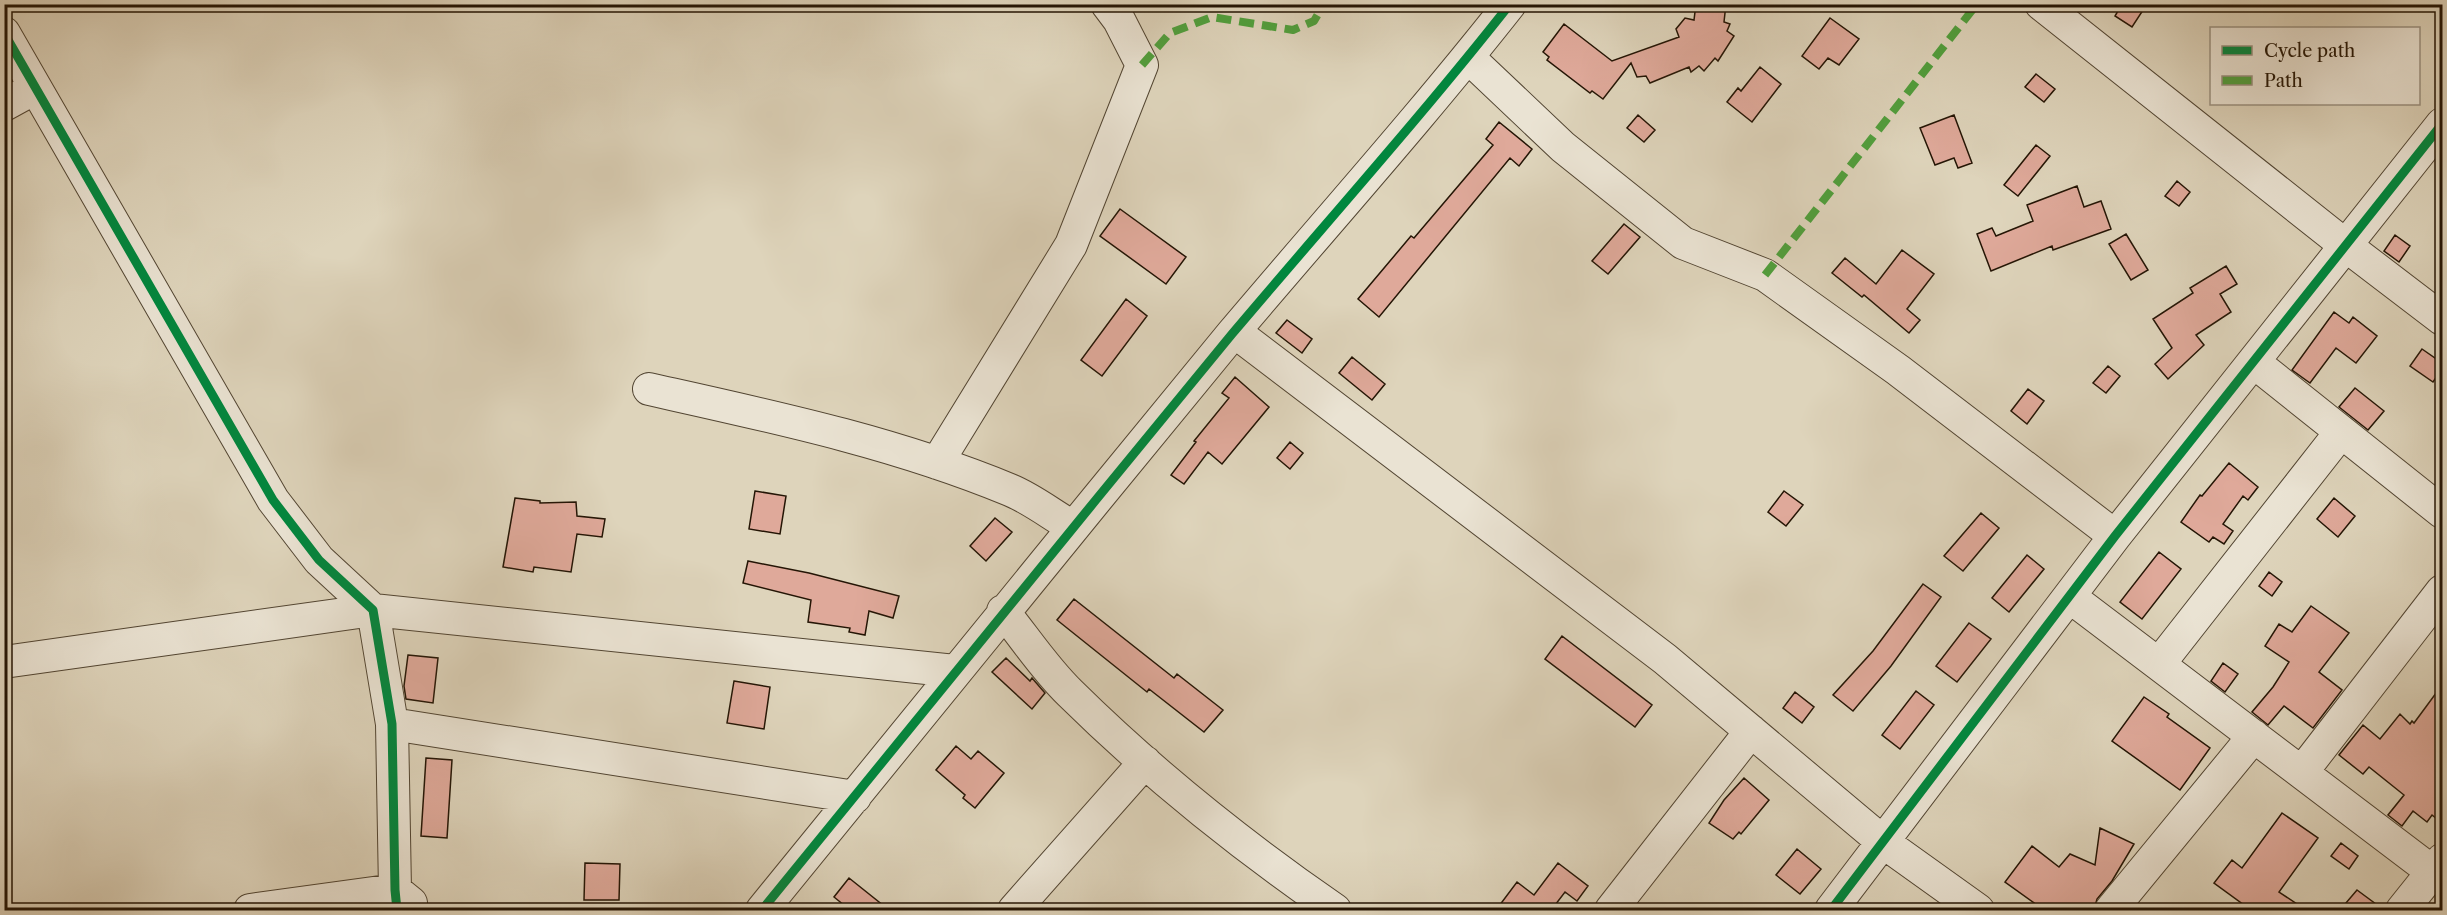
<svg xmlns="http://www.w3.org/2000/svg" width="2447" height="915" font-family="'Libre Caslon Text',serif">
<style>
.building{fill:#dfa99a;stroke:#241505;stroke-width:1.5}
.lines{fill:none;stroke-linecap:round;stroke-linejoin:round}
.minor-casing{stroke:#524532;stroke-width:34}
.minor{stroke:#eae3d3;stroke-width:32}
.quiet{stroke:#50a03d;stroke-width:8;stroke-dasharray:15 8;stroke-linecap:butt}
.cycleway-casing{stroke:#eae3d3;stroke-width:13}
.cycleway{stroke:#00873e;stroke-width:9}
</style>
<rect width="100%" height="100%" fill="#ded4bb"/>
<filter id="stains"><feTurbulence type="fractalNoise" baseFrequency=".00333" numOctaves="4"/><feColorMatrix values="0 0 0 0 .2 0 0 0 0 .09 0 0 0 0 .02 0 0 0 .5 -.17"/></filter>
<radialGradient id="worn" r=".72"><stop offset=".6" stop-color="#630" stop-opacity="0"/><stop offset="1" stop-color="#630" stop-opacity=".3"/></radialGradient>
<path class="building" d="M1696,4H1726L1724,22L1730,24L1727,31L1734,36L1718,61L1715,58L1704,71L1699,66L1691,72L1689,67L1650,83L1646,76L1637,77L1631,63L1603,99L1592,91L1590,93L1547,60L1549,57L1543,52L1564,24L1612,61L1679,37L1676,29L1685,18L1694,20Z
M2122,4H2147L2132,27L2115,16Z
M1830,18L1859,39L1839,65L1828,58L1819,69L1802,56Z
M1760,67L1781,84L1752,122L1727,102L1738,88L1741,91Z
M2036,74L2055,89L2044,102L2025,87Z
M1638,115L1655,130L1644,142L1627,128Z
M1954,115L1972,163L1958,168L1954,158L1935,165L1920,128Z
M1499,122L1532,149L1519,166L1510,158L1379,317L1358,299L1411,236L1414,238L1493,145L1486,139Z
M2036,145L2050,156L2018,196L2004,185Z
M2177,181L2190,192L2179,206L2165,196Z
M2077,186L2084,207L2101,201L2111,229L2053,250L2052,246L1991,271L1977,234L1992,228L1996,236L2033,221L2027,205Z
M1120,209L1186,257L1166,284L1100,236Z
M1624,224L1640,237L1608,274L1592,261Z
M2126,234L2148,270L2131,280L2109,244Z
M2395,235L2410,246L2399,262L2384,251Z
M1902,250L1934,274L1907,309L1920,320L1909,333L1864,295L1862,297L1832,273L1845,258L1876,284Z
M2226,266L2237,284L2220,294L2231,312L2196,335L2204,345L2168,379L2155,364L2172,348L2153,319L2193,293L2190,288Z
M1126,299L1147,316L1102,376L1081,360Z
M2334,312L2349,323L2353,317L2377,336L2356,363L2336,348L2310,383L2292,370Z
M1287,320L1312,339L1302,353L1276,333Z
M2422,349L2442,363V369L2433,382L2410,366Z
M1352,357L1385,384L1372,400L1339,373Z
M2108,366L2120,376L2106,393L2093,383Z
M1235,377L1269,407L1222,464L1208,452L1184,484L1171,475L1196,442L1194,441L1229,398L1222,393Z
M2355,388L2384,411L2368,430L2339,407Z
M2028,389L2044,401L2027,424L2011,411Z
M1290,442L1303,453L1290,469L1277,458Z
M2229,463L2258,487L2248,500L2243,496L2223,524L2233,531L2224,544L2213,537L2209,542L2181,522L2200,495L2202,496Z
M755,491L786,496L780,534L749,529Z
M1784,491L1803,505L1786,526L1768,512Z
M515,498L540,501V503L576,502L577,516L605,519L602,537L577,534L571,572L534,567L533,572L503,567Z
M2334,498L2355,516L2338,537L2317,519Z
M1981,513L1999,528L1963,571L1944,556Z
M995,518L1012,532L986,561L970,546Z
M2159,552L2181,569L2142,619L2120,602Z
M2027,555L2044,569L2009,612L1992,598Z
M748,561L809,573L899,596L893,618L869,611L865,635L849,632L850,628L808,622L811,600L743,583Z
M2269,572L2282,582L2272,596L2259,586Z
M1923,584L1941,597L1891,666L1853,711L1833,695L1873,651Z
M1074,599L1174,678L1177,674L1223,710L1204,732L1149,689L1147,692L1057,620Z
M2311,606L2349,633L2319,672L2342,690L2313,728L2284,706L2268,725L2252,712L2273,687L2289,662L2265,646L2279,624L2292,632Z
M1969,623L1991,639L1957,682L1936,666Z
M1562,636L1652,705L1635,727L1545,659Z
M408,655L438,658L433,703L406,699L404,686Z
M1006,658L1030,681L1032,678L1045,693L1032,709L992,672Z
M2223,663L2238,674L2225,692L2211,681Z
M734,681L770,687L764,729L727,723Z
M2442,685V823L2432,815L2427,822L2413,811L2402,826L2388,815L2404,795L2369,767L2363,774L2339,755L2363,725L2380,739L2400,714L2410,724L2412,721L2414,723Z
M1916,691L1934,705L1900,749L1882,735Z
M1795,692L1814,707L1802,723L1783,708Z
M2144,697L2169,714L2167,717L2210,748L2180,790L2112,741Z
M956,746L971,759L978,751L1004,773L975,808L963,798L965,795L936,770Z
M426,758L452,760L447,838L421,836Z
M1744,778L1769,800L1741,834L1739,832L1733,839L1709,823L1724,800Z
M2282,813L2318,838L2279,892L2306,910H2251L2214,883L2232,860L2242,868Z
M2100,828L2134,844L2112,881L2097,899L2094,910H2044L2005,882L2032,846L2059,867L2070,854L2095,865Z
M2341,843L2358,856L2349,869L2331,856Z
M1797,849L1821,869L1800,894L1776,875Z
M585,863L620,864L619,900H584Z
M1558,863L1588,886L1577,901L1565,892L1552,909L1554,910H1496L1517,882L1534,895Z
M849,878L889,910H850L834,897Z
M2357,890L2384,910H2340Z"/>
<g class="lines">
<g class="minor-casing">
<path id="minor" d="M2041,4L2345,245L2442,319
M4,33L273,500L319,560L373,610L392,724L395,890L397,910
M1468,57L1563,147L1683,243L1765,275L1898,370L2115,536
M4,105L35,88
M1235,332L1665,659L1883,842L1978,910
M2255,363L2442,512
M649,389C770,416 894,442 1010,490C1032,499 1052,515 1073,527
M937,463L1071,245L1142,65L1119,20L1107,4
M2070,597L2442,879
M1003,611C1025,638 1045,669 1070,693C1151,773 1241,845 1335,910
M4,662L373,610L955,671
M2159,664L2341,432
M392,724L855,797
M2302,772L2442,591
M250,910L395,890L411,903
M762,910C919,719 1074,525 1232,334C1325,224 1421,117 1510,4
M1014,910L1145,762
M1611,910L1751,731
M1831,910L2115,536L2442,124
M2111,910L2254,736
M2402,910L2442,860"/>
</g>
<use href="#minor" class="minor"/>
<path class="quiet" d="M1142,65L1170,33L1212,17L1293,30L1314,21L1324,4
M1765,275L1977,4"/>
<g class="cycleway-casing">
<path id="cycleway" d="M4,33L273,500L319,560L373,610L392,724L395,890L397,910
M762,910C919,719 1074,525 1232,334C1325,224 1421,117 1510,4
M1831,910L2115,536L2442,124"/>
</g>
<use href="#cycleway" class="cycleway"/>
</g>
<rect width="2447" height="915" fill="none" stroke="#ded4bb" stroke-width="24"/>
<rect x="6" y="6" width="2435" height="903" fill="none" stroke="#241505" stroke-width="3"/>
<rect x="12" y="12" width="2423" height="891" fill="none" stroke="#241505" stroke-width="1.5"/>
<rect x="2210" y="27" width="210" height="78" fill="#eae3d3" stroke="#9b9181" stroke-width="1.5"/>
<rect x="2222" y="46" width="30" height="9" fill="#00873e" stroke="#9b9181" stroke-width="1.5"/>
<text x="2264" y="57" font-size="18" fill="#241505">Cycle path</text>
<rect x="2222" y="76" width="30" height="9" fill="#50a03d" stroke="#9b9181" stroke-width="1.5"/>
<text x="2264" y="87" font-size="18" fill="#241505">Path</text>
<rect width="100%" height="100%" filter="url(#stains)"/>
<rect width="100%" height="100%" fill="url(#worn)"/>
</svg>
